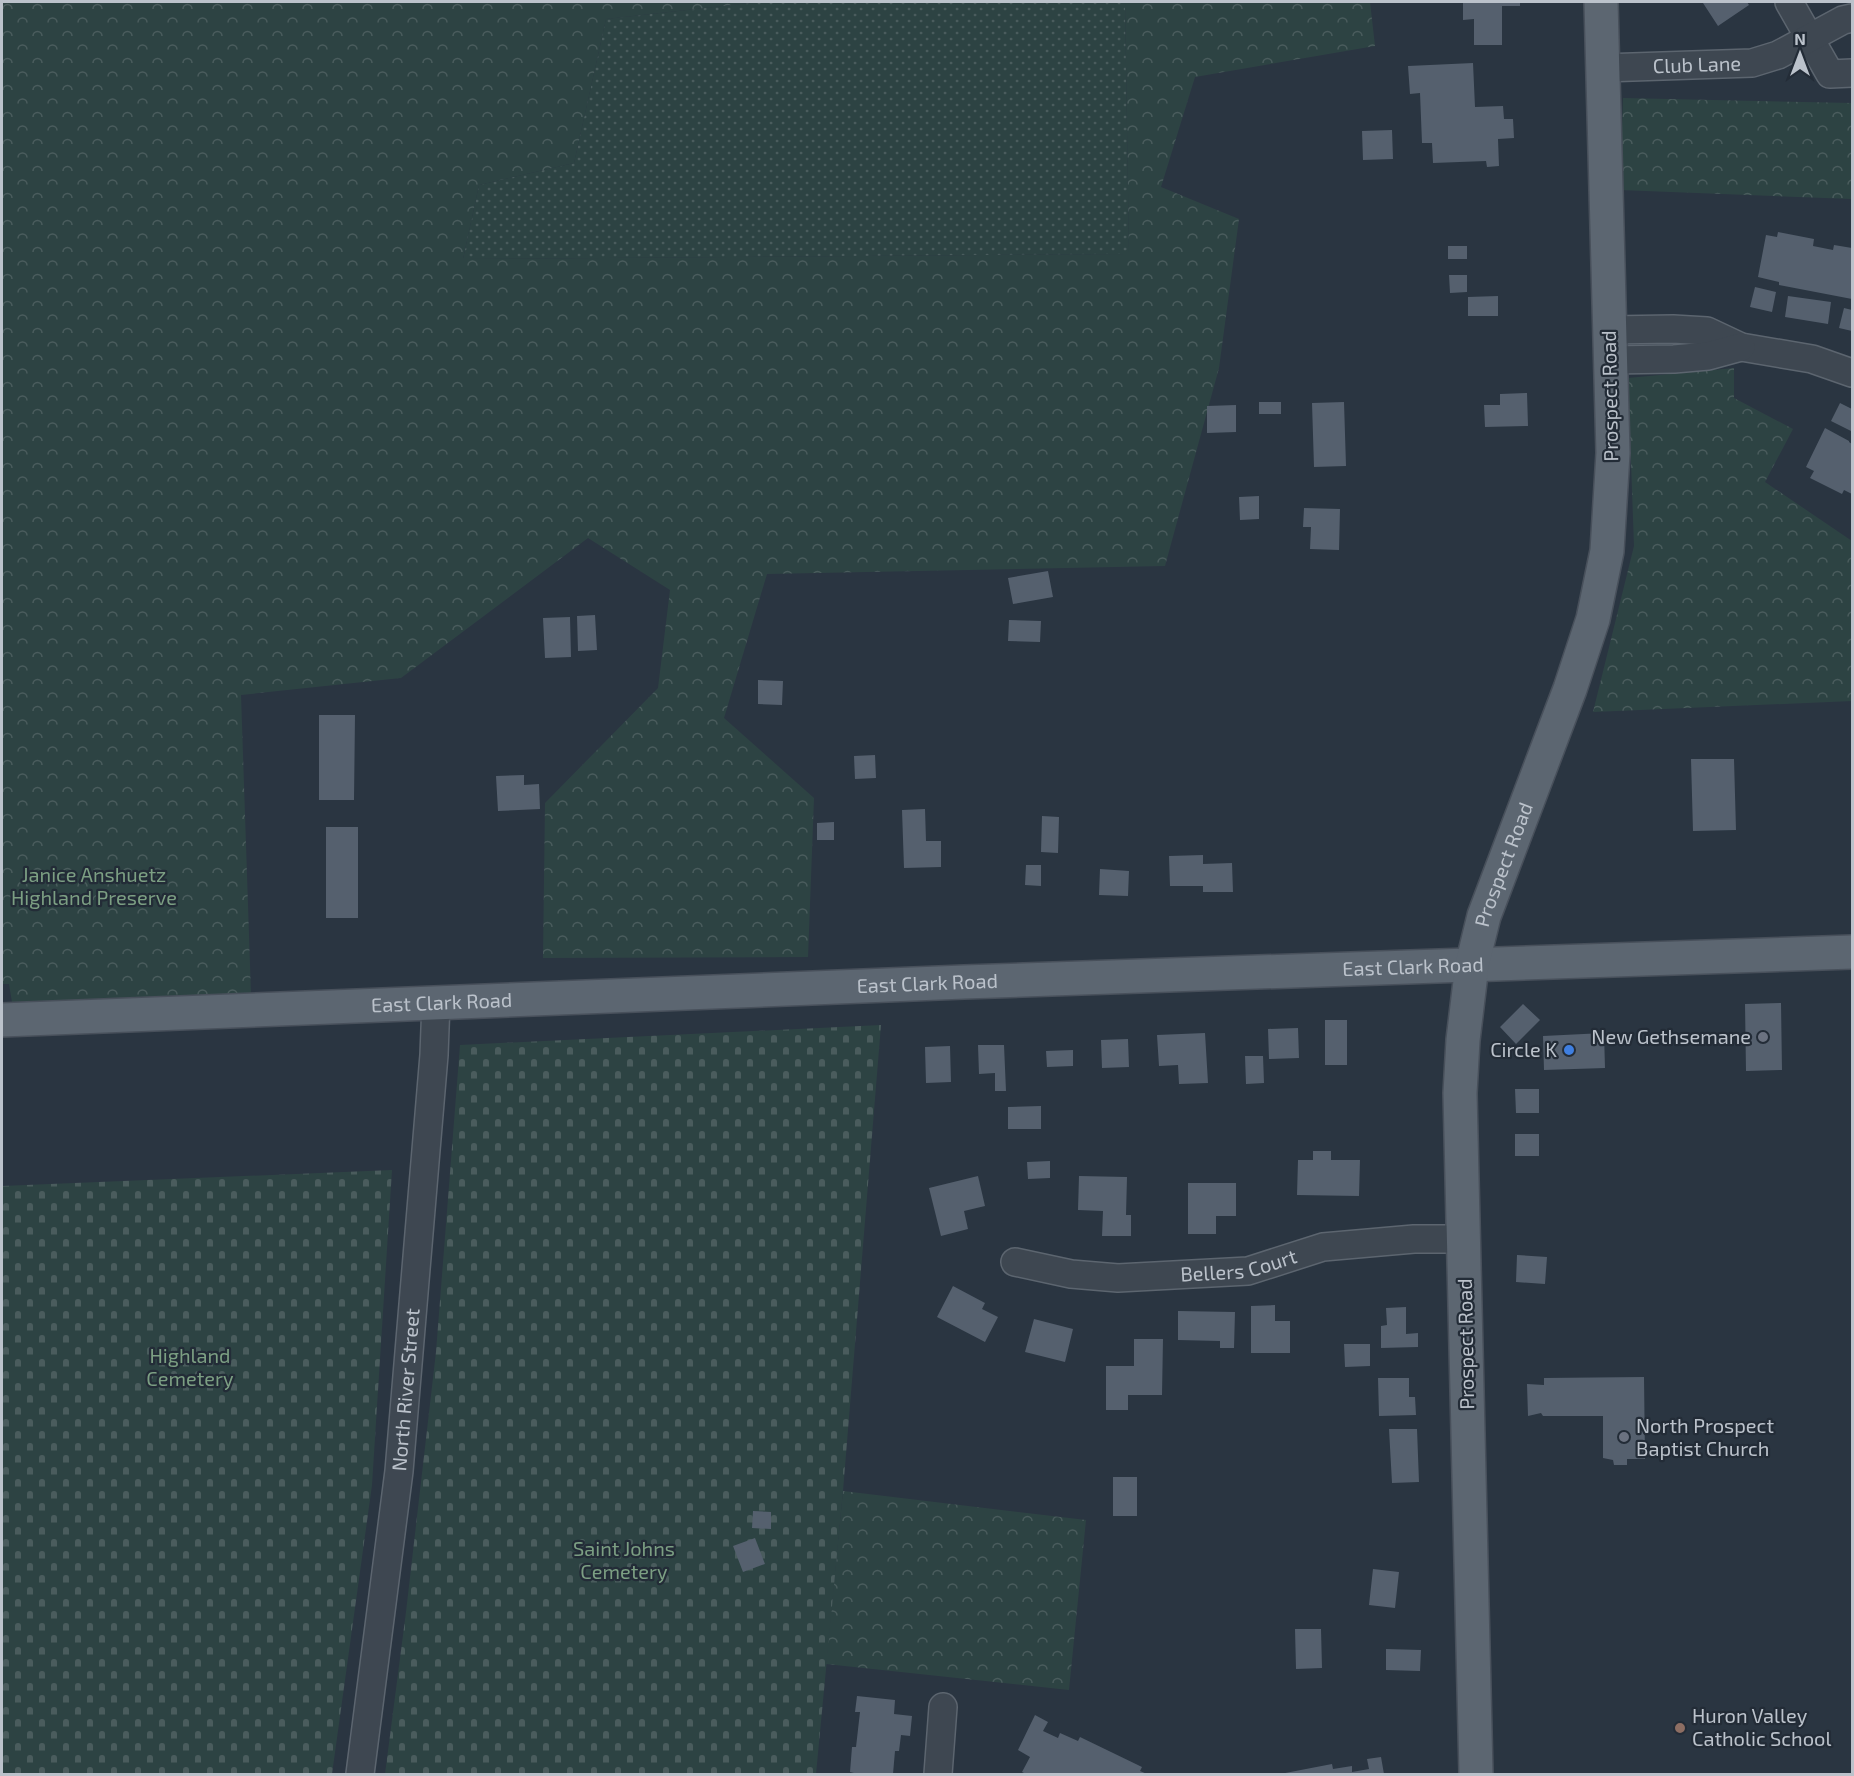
<svg xmlns="http://www.w3.org/2000/svg" width="1854" height="1776" font-family="'Exo 2',sans-serif">
<style>
.grass{fill:url(#grass-dots)}
.forest{fill:url(#forest-crowns)}
.cemetery{fill:url(#cemetery-stones)}
.building{fill:#55606e}
.lines{fill:none;stroke-linecap:round;stroke-linejoin:round}
.minor-casing{stroke:#5c656f;stroke-width:30}
.major-casing{stroke:#48505b;stroke-width:36}
.minor{stroke:#3e4751;stroke-width:27}
.major{stroke:#5c6671;stroke-width:33}
.worship-dot{fill:#6b7280;stroke:#232c37;stroke-width:2}
.shop-dot{fill:#3f7fe0;stroke:#232c37;stroke-width:2}
.education-dot{fill:#8d6e63;stroke:#232c37;stroke-width:2}
.labels{text-anchor:middle;stroke-width:4.5;stroke-linejoin:round;paint-order:stroke}
.street-label{font-size:20px;fill:#bbc2cb;stroke:#232c37}
.park-label{font-size:20px;fill:#7c9f83;stroke:#232c37}
.poi-label{font-size:20px;fill:#bbc2cb;stroke:#232c37;text-anchor:end}
</style>
<defs>
<pattern id="grass-dots" width="8" height="8" patternUnits="userSpaceOnUse" patternTransform="scale(1.5)"><rect width="8" height="8" fill="#2d4343"/><path d="M2 2h.1M6 6h.1" fill="none" stroke="#4a5c5d" stroke-width="1.8" stroke-linecap="round"/></pattern>
<pattern id="forest-crowns" width="20" height="18" patternUnits="userSpaceOnUse" patternTransform="scale(1.5)"><rect width="20" height="18" fill="#2d4343"/><path d="M2 6a3 3 0 1 1 6 0M12 15a3 3 0 1 1 6 0" fill="none" stroke="#4a5c5d"/></pattern>
<pattern id="cemetery-stones" width="16" height="16" patternUnits="userSpaceOnUse" patternTransform="scale(1.5)"><rect width="16" height="16" fill="#2d4343"/><path d="M2 7V4a2 2 0 0 1 4 0v3zM10 15v-3a2 2 0 0 1 4 0v3z" fill="#4a5c5d"/></pattern>
</defs>
<rect width="100%" height="100%" fill="#2a3541"/>
<path class="grass" d="M759,2H1125L1129,254L463,259L479,185L574,163L606,19Z"/>
<path class="forest" d="M2,2H759L606,19L574,163L479,185L463,259L1129,254L1125,2H1370L1375,46L1195,77L1161,187L1239,219L1219,368L1165,566L767,574L724,718L814,798L808,957L543,958L545,803L658,688L670,590L588,538L401,678L241,695L251,995L12,1002L9,984H2Z
M1623,98L1852,103V199L1620,190Z
M1734,368V398L1793,429L1765,482L1852,541V701L1593,712L1634,546L1628,378Z
M843,1491L1086,1520L1069,1690L826,1664Z"/>
<path class="cemetery" d="M881,1025L843,1491L816,1774H385L406,1612L436,1352L460,1045Z
M392,1170L372,1485L332,1774H2V1186Z"/>
<path class="building" d="M1463,2H1520V6H1502V45H1474V19L1463,20Z
M1706,2H1747L1749,5L1718,26L1703,3Z
M1473,63L1475,107L1503,106L1504,119H1513L1514,138L1498,139L1499,166L1487,167L1486,161L1433,163L1432,143H1422L1420,93L1410,94L1408,66Z
M1392,130L1393,159L1363,160L1362,131Z
M1778,232L1814,239L1813,246L1833,250L1834,245L1852,248V299L1779,285V282L1758,277L1766,235L1777,237Z
M1448,246H1467V259H1448Z
M1449,275H1467V292L1450,293Z
M1755,287L1776,292L1772,312L1750,307Z
M1498,296V316H1468V297Z
M1788,296L1831,302L1828,324L1785,317Z
M1844,308L1852,310V331L1839,328Z
M1527,393L1528,426L1485,427L1484,405H1500V394Z
M1259,402H1281V414H1259Z
M1344,402L1346,466L1314,467L1312,403Z
M1840,403L1852,409V427L1851,431L1831,421Z
M1236,405V432L1207,433V406Z
M1825,428L1849,441V442L1852,444V494L1844,490L1842,494L1810,478L1814,471L1806,467Z
M1259,496V519L1240,520L1239,497Z
M1304,508L1340,509L1339,550L1310,549L1311,527H1303Z
M1048,571L1053,597L1013,604L1008,578Z
M595,615L597,650L578,651L577,616Z
M570,617L571,657L545,658L543,618Z
M1009,620L1041,621L1040,642L1008,641Z
M758,680L783,681L782,705L758,704Z
M319,715H355L354,800H319Z
M875,755L876,778L855,779L854,756Z
M1691,759H1734L1736,830L1693,831Z
M524,775V785L539,784L540,809L498,811L496,776Z
M925,809L926,841H941V867L904,868L902,810Z
M1042,816L1059,817L1058,853L1041,852Z
M834,822V840H817V823Z
M326,827H358V918H326Z
M1203,855V864L1232,863L1233,892H1203V886H1170L1169,856Z
M1026,865H1041V886L1025,885Z
M1100,869L1129,871L1128,896L1099,895Z
M1781,1003L1782,1070L1746,1071L1745,1004Z
M1523,1004L1540,1020L1516,1044L1500,1027Z
M1325,1020H1347V1065H1325Z
M1298,1028L1299,1058L1269,1059L1268,1029Z
M1205,1033L1208,1083L1179,1084L1178,1065L1159,1066L1157,1035Z
M1604,1033L1605,1068L1544,1070L1543,1036Z
M1128,1039L1129,1067L1102,1068L1101,1040Z
M978,1045H1004L1006,1091H995V1073L979,1074Z
M950,1046L951,1082L926,1083L925,1047Z
M1073,1050V1066L1047,1067L1046,1051Z
M1245,1056H1263L1264,1083L1246,1084Z
M1515,1089H1539V1113H1516Z
M1041,1106V1129H1008V1107Z
M1515,1134H1539V1156H1515Z
M1313,1151H1331V1160H1360L1359,1196L1297,1195L1298,1160H1313Z
M1050,1161V1178L1028,1179L1027,1162Z
M978,1176L985,1206L964,1211L968,1229L941,1236L929,1188Z
M1079,1176L1127,1177L1126,1215H1131V1236H1102L1103,1211L1078,1210Z
M1188,1183H1236V1216H1216V1234H1188Z
M1517,1255L1547,1257L1545,1284L1516,1282Z
M953,1286L985,1303L982,1309L998,1317L985,1342L937,1317Z
M1275,1305V1321H1290V1353H1251V1306Z
M1406,1307V1334L1418,1333V1347L1381,1348V1326L1387,1325L1386,1308Z
M1178,1311L1235,1312L1234,1348H1220V1341L1178,1340Z
M1034,1319L1073,1329L1065,1362L1025,1352Z
M1134,1339H1163L1162,1395H1128V1410H1106V1366H1134Z
M1344,1344H1370V1366L1345,1367Z
M1644,1377L1645,1459H1627V1465H1614L1613,1460L1603,1458V1416H1543L1541,1413L1528,1416L1527,1384L1544,1385V1378Z
M1378,1378H1409V1397H1415L1416,1415L1379,1416Z
M1389,1429H1417L1419,1482L1392,1483Z
M1113,1477H1137V1516H1113Z
M753,1511L771,1512V1529L752,1528Z
M755,1538L765,1564L743,1572L733,1546Z
M1373,1569L1399,1572L1395,1608L1369,1605Z
M1295,1629H1321L1322,1668L1296,1669Z
M1386,1649L1421,1650L1420,1671L1386,1670Z
M857,1696L895,1700L894,1714L912,1716L910,1736L901,1735L899,1751H895L893,1774H854V1773L850,1772L852,1747H856L860,1712H855Z
M1035,1715L1048,1722L1043,1731L1058,1738L1060,1733L1078,1741L1080,1737L1142,1767L1140,1771L1147,1774H1048L1044,1773L1043,1774H1026L1022,1772L1030,1757L1018,1750Z
M1381,1757L1384,1774H1280L1332,1764L1333,1769L1352,1766V1772L1369,1769L1367,1759Z"/>
<g class="lines">
<g class="minor-casing">
<g id="minor">
<path d="M1789,2L1830,74L1852,73"/>
<path id="s1" d="M1603,68L1752,63L1778,55L1843,20L1852,18"/>
<path d="M1609,330L1673,329L1707,331L1741,347L1812,359L1852,373"/>
<path d="M1610,360L1674,359L1708,356L1741,347"/>
<path id="s2" d="M1015,1262L1071,1274L1118,1278L1248,1271L1323,1247L1414,1239H1463"/>
<path id="s3" d="M360,1774L399,1471L434,1055L436,1002"/>
<path d="M938,1774L943,1707"/>
</g>
</g>
<g class="major-casing">
<g id="major">
<path id="s4" d="M2,1020L964,982L1852,952"/>
<path id="s5" d="M1476,1774L1460,1093L1463,1040L1472,965L1484,916L1570,689L1593,619L1607,551L1613,453L1601,2"/>
</g>
</g>
<use href="#minor" class="minor"/>
<use href="#major" class="major"/>
</g>
<g class="worship-dot">
<circle cx="1763" cy="1037" r="6"/>
<circle cx="1624" cy="1437" r="6"/>
</g>
<circle class="shop-dot" cx="1569" cy="1050" r="6"/>
<circle class="education-dot" cx="1680" cy="1728" r="6"/>
<g class="labels">
<g class="street-label">
<text dy="7" stroke="none"><textPath href="#s1" startOffset="94">Club Lane</textPath></text>
<text transform="translate(1610 396) rotate(-91)" y="7">Prospect Road</text>
<text dy="7" stroke="none"><textPath href="#s5" startOffset="915">Prospect Road</textPath></text>
<text dy="7" stroke="none"><textPath href="#s4" startOffset="1412">East Clark Road</textPath></text>
<text dy="7" stroke="none"><textPath href="#s4" startOffset="926">East Clark Road</textPath></text>
<text dy="7" stroke="none"><textPath href="#s4" startOffset="440">East Clark Road</textPath></text>
<text dy="7" stroke="none"><textPath href="#s2" startOffset="226">Bellers Court</textPath></text>
<text transform="translate(1466 1344) rotate(-91)" y="7">Prospect Road</text>
<text dy="7" stroke="none"><textPath href="#s3" startOffset="387">North River Street</textPath></text>
</g>
<g class="park-label">
<text x="94" y="882">Janice Anshuetz<tspan x="94" dy="23">Highland Preserve</tspan></text>
<text x="190" y="1363">Highland<tspan x="190" dy="23">Cemetery</tspan></text>
<text x="624" y="1556">Saint Johns<tspan x="624" dy="23">Cemetery</tspan></text>
</g>
<g class="poi-label">
<text x="1751" y="1044">New Gethsemane</text>
<text x="1557" y="1057">Circle K</text>
<text x="1636" y="1433" text-anchor="start">North Prospect<tspan x="1636" dy="23">Baptist Church</tspan></text>
<text x="1692" y="1723" text-anchor="start">Huron Valley<tspan x="1692" dy="23">Catholic School</tspan></text>
</g>
</g>
<rect width="1854" height="1776" fill="none" stroke="#bbc2cb" stroke-width="6"/>
<g transform="translate(1800 54)" stroke="#232c37" stroke-width="4.5" paint-order="stroke">
<path d="M0-4.5L10 22L0 15L-10 22Z" fill="#bbc2cb"/>
<text y="-9" font-size="16" font-weight="bold" text-anchor="middle" fill="#bbc2cb">N</text>
</g>
</svg>
